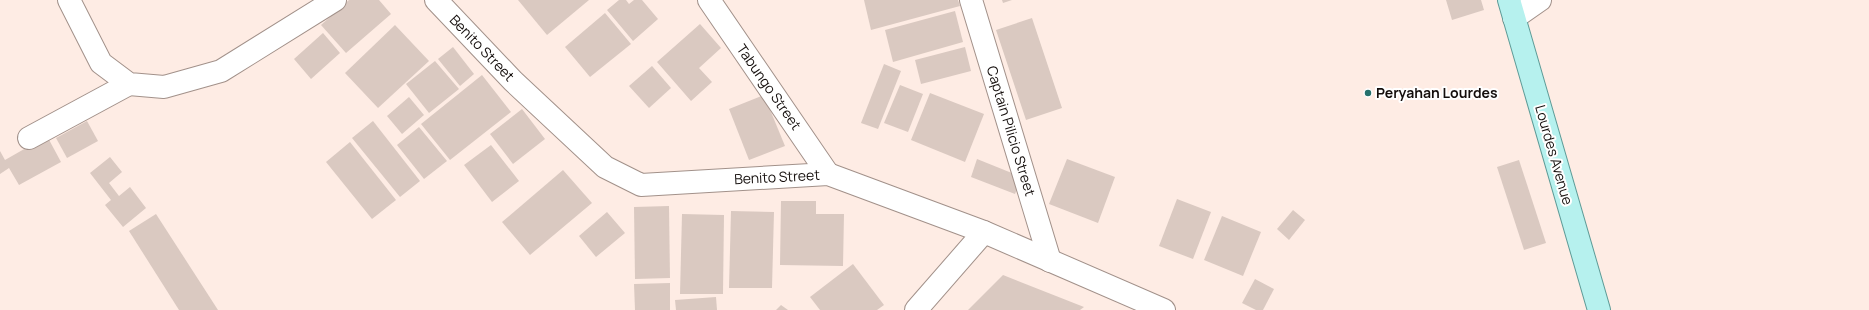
<svg xmlns="http://www.w3.org/2000/svg" width="1869" height="310" font-family="Manrope,sans-serif">
<style>
.building{fill:#dac9c1}
.lines{fill:none;stroke-linecap:round;stroke-linejoin:round}
.minor-casing{stroke:#a2918a;stroke-width:24}
.major-casing{stroke:#5e9b97;stroke-width:24}
.minor{stroke:#fff;stroke-width:22}
.major{stroke:#b6f1ee;stroke-width:22}
.poi-dot{fill:#25706c;stroke:#fff;stroke-width:1.5}
.labels{text-anchor:middle;stroke-width:4;stroke-linejoin:round;paint-order:stroke}
.street-label{font-size:14px;fill:#140e0c;stroke:#fff}
.poi-label{font-size:14px;font-weight:bold;fill:#140e0c;stroke:#fff;text-anchor:start}
</style>
<rect width="100%" height="100%" fill="#feece4"/>
<g class="building">
<path d="M349 0H379L391 14 346 53 321 25Z"/>
<path d="M518 0H589L547 35Z"/>
<path d="M619 0H626L629 4 634 0H642L658 19 633 41 607 10Z"/>
<path d="M864 0H958L960 6 871 30Z"/>
<path d="M1002 0H1012L1003 3Z"/>
<path d="M1446 0H1481L1484 10 1452 20Z"/>
<path d="M955 11 963 42 893 62 885 30Z"/>
<path d="M605 13 631 44 590 77 565 47Z"/>
<path d="M1032 18 1062 108 1026 120 996 30Z"/>
<path d="M700 24 721 48 699 68 712 82 691 101 657 62Z"/>
<path d="M395 25 429 61 378 108 345 73Z"/>
<path d="M323 33 340 53 311 79 294 59Z"/>
<path d="M453 47 474 74 460 86 438 59Z"/>
<path d="M965 47 971 71 921 84 915 60Z"/>
<path d="M435 61 459 89 429 113 406 84Z"/>
<path d="M884 64 901 71 878 129 861 123Z"/>
<path d="M652 66 671 88 649 108 629 86Z"/>
<path d="M482 75 511 112 450 160 421 124Z"/>
<path d="M900 85 923 94 908 132 884 123Z"/>
<path d="M930 93 984 114 965 162 911 140Z"/>
<path d="M764 95 785 146 749 160 729 109Z"/>
<path d="M409 97 424 115 402 134 387 116Z"/>
<path d="M522 109 545 139 513 164 490 134Z"/>
<path d="M87 121 98 141 67 158 56 138Z"/>
<path d="M373 121 420 181 400 197 352 138Z"/>
<path d="M419 127 447 161 424 179 397 145Z"/>
<path d="M47 136 61 162 19 185 9 168 0 174V151L5 160Z"/>
<path d="M350 142 396 200 372 219 326 162Z"/>
<path d="M491 145 519 181 492 202 464 165Z"/>
<path d="M110 157 122 172 109 183 119 196 130 187 146 208 123 227 105 205 111 200 90 173Z"/>
<path d="M977 159 1022 177 1015 194 971 177Z"/>
<path d="M1067 159 1115 177 1098 223 1049 204Z"/>
<path d="M1519 160 1546 243 1524 250 1497 167Z"/>
<path d="M563 170 592 203 530 255 502 222Z"/>
<path d="M1177 199 1211 212 1193 259 1159 246Z"/>
<path d="M781 201H816V214H844L843 266 780 265Z"/>
<path d="M669 206 670 278 635 279 634 207Z"/>
<path d="M1293 210 1305 220 1289 240 1277 229Z"/>
<path d="M731 211 774 212 772 288H729Z"/>
<path d="M607 212 625 233 596 257 579 236Z"/>
<path d="M156 214 218 310H179L129 231Z"/>
<path d="M682 214 724 215 723 294H680Z"/>
<path d="M1222 216 1261 232 1243 276 1204 260Z"/>
<path d="M853 264 884 305 877 310H820L810 297Z"/>
<path d="M1003 275 1084 307 1080 310H968Z"/>
<path d="M1255 279 1274 289 1263 310H1256L1242 303Z"/>
<path d="M670 283V310H635L634 284Z"/>
<path d="M716 297 717 310H676L675 300Z"/>
<path d="M781 305 788 310H776Z"/>
</g>
<g class="lines">
<g class="minor-casing">
<g id="minor">
<path d="M69 0 101 63 129 84 164 87 221 71 335 0"/>
<path d="M436 0 513 81 605 167 641 185 828 174 984 232 1164 310"/>
<path d="M709 0 828 174"/>
<path d="M971 0 1050 261"/>
<path d="M1514 18 1540 0"/>
<path d="M29 138 129 84"/>
<path d="M916 310 984 232"/>
</g>
</g>
<g class="major-casing">
<path id="major" d="M1509 0 1599 310"/>
</g>
<use href="#minor" class="minor"/>
<use href="#major" class="major"/>
</g>
<circle class="poi-dot" cx="1368" cy="93" r="4"/>
<g class="labels">
<g class="street-label">
<text transform="translate(482 48) rotate(46)" y="5">Benito Street</text>
<text transform="translate(769 87) rotate(55)" y="5">Tabungo Street</text>
<text transform="translate(1011 131) rotate(73)" y="5">Captain Pilicio Street</text>
<text transform="translate(1554 155) rotate(74)" y="5">Lourdes Avenue</text>
<text transform="translate(777 177) rotate(-3)" y="5">Benito Street</text>
</g>
<g class="poi-label">
<text x="1376" y="98">Peryahan Lourdes</text>
</g>
</g>
</svg>
